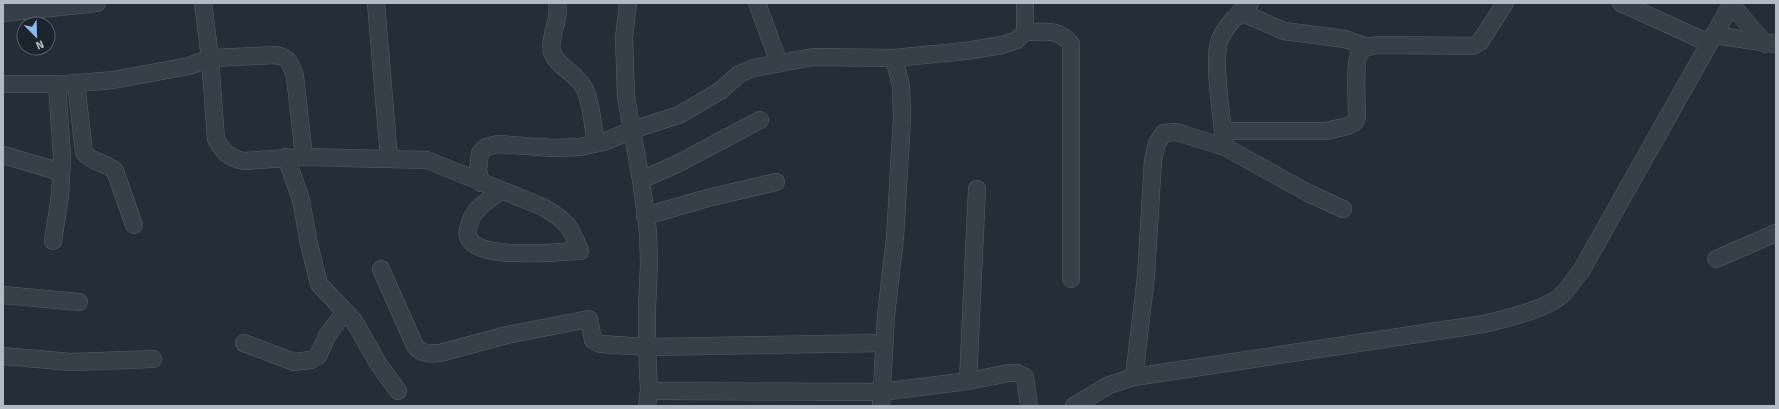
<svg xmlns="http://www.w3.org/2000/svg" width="1779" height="409" font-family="'Fira Sans',sans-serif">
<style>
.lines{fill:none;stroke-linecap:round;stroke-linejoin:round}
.minor-casing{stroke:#555e66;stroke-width:18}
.minor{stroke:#374049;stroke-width:17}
</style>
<rect width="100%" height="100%" fill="#232e38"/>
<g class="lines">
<g class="minor-casing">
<g id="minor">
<path d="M203 3 210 58 216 139C223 152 229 158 244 161L304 157 427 160 543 207C567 221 570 225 580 251 561 251 460 264 468 229 470 221 472 215 477 210 484 202 493 197 501 190"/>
<path d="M376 3 389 158"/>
<path d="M557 3C561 19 548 39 552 52 557 66 575 73 583 86 591 97 593 129 596 143"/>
<path d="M628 3 624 38 626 97 641 180 648 232 649 263 647 309V347L884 343"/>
<path d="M757 3 779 63"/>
<path d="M1621 3 1709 43"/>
<path d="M1731 4 1765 44"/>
<path d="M1240 12 1284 31 1345 39 1368 47"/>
<path d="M3 13 97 3"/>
<path d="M1025 32C1044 32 1059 28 1071 44V279"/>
<path d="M1713 35 1776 44"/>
<path d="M76 83 84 152C91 163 106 162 115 171L134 225"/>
<path d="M3 84H67L113 80 189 66 210 58 276 55C290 58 290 63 295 76L304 157"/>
<path d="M1223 131H1326L1348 126 1355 122 1357 117C1357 104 1354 61 1360 52 1365 46 1373 46 1380 45L1473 46 1480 42 1505 3"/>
<path d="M1224 141C1222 117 1213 64 1219 42 1224 27 1238 14 1250 3"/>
<path d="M3 155 61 172"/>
<path d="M286 157 301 200 309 244 319 284 354 321 379 365 398 391"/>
<path d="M641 180 677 164 760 120"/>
<path d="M481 183 478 170 480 153 486 147 498 144 553 148 580 147 604 142 632 130 679 115 720 91 739 74 754 68 813 57 894 58 966 51 1002 45 1017 40 1025 32V3"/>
<path d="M645 216 708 198 776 182"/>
<path d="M53 241 60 196 62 157 57 84"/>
<path d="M1716 259 1776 233"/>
<path d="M381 269 415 346C422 354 429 354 440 353L507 335 589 319 593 340 600 344 647 347 649 391 647 406"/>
<path d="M3 295 79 302"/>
<path d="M244 343 294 362 311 360 318 356 327 336 345 311"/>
<path d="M3 356 71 362 153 359"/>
<path d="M1134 377 1146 276 1153 160 1157 143 1164 133 1176 132 1225 147 1308 193 1343 209"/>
<path d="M968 381 977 189"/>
<path d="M649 391 881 392 968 381 1009 373H1017L1025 377 1029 406"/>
<path d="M881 406 886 315 895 238 902 118 901 86 894 58"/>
<path d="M1074 406 1109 385 1134 377 1484 324C1507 318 1547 310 1564 293 1570 286 1575 278 1581 271L1732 3"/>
</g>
</g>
<use href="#minor" class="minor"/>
</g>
<rect width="1779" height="409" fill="none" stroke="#b2bbc5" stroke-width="8"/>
<g transform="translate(36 36) rotate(157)"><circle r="19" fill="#1c252d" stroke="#58616a"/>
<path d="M0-3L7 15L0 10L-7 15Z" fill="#8bbbf0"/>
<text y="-6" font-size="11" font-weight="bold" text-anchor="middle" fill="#b2bbc5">N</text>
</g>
</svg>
